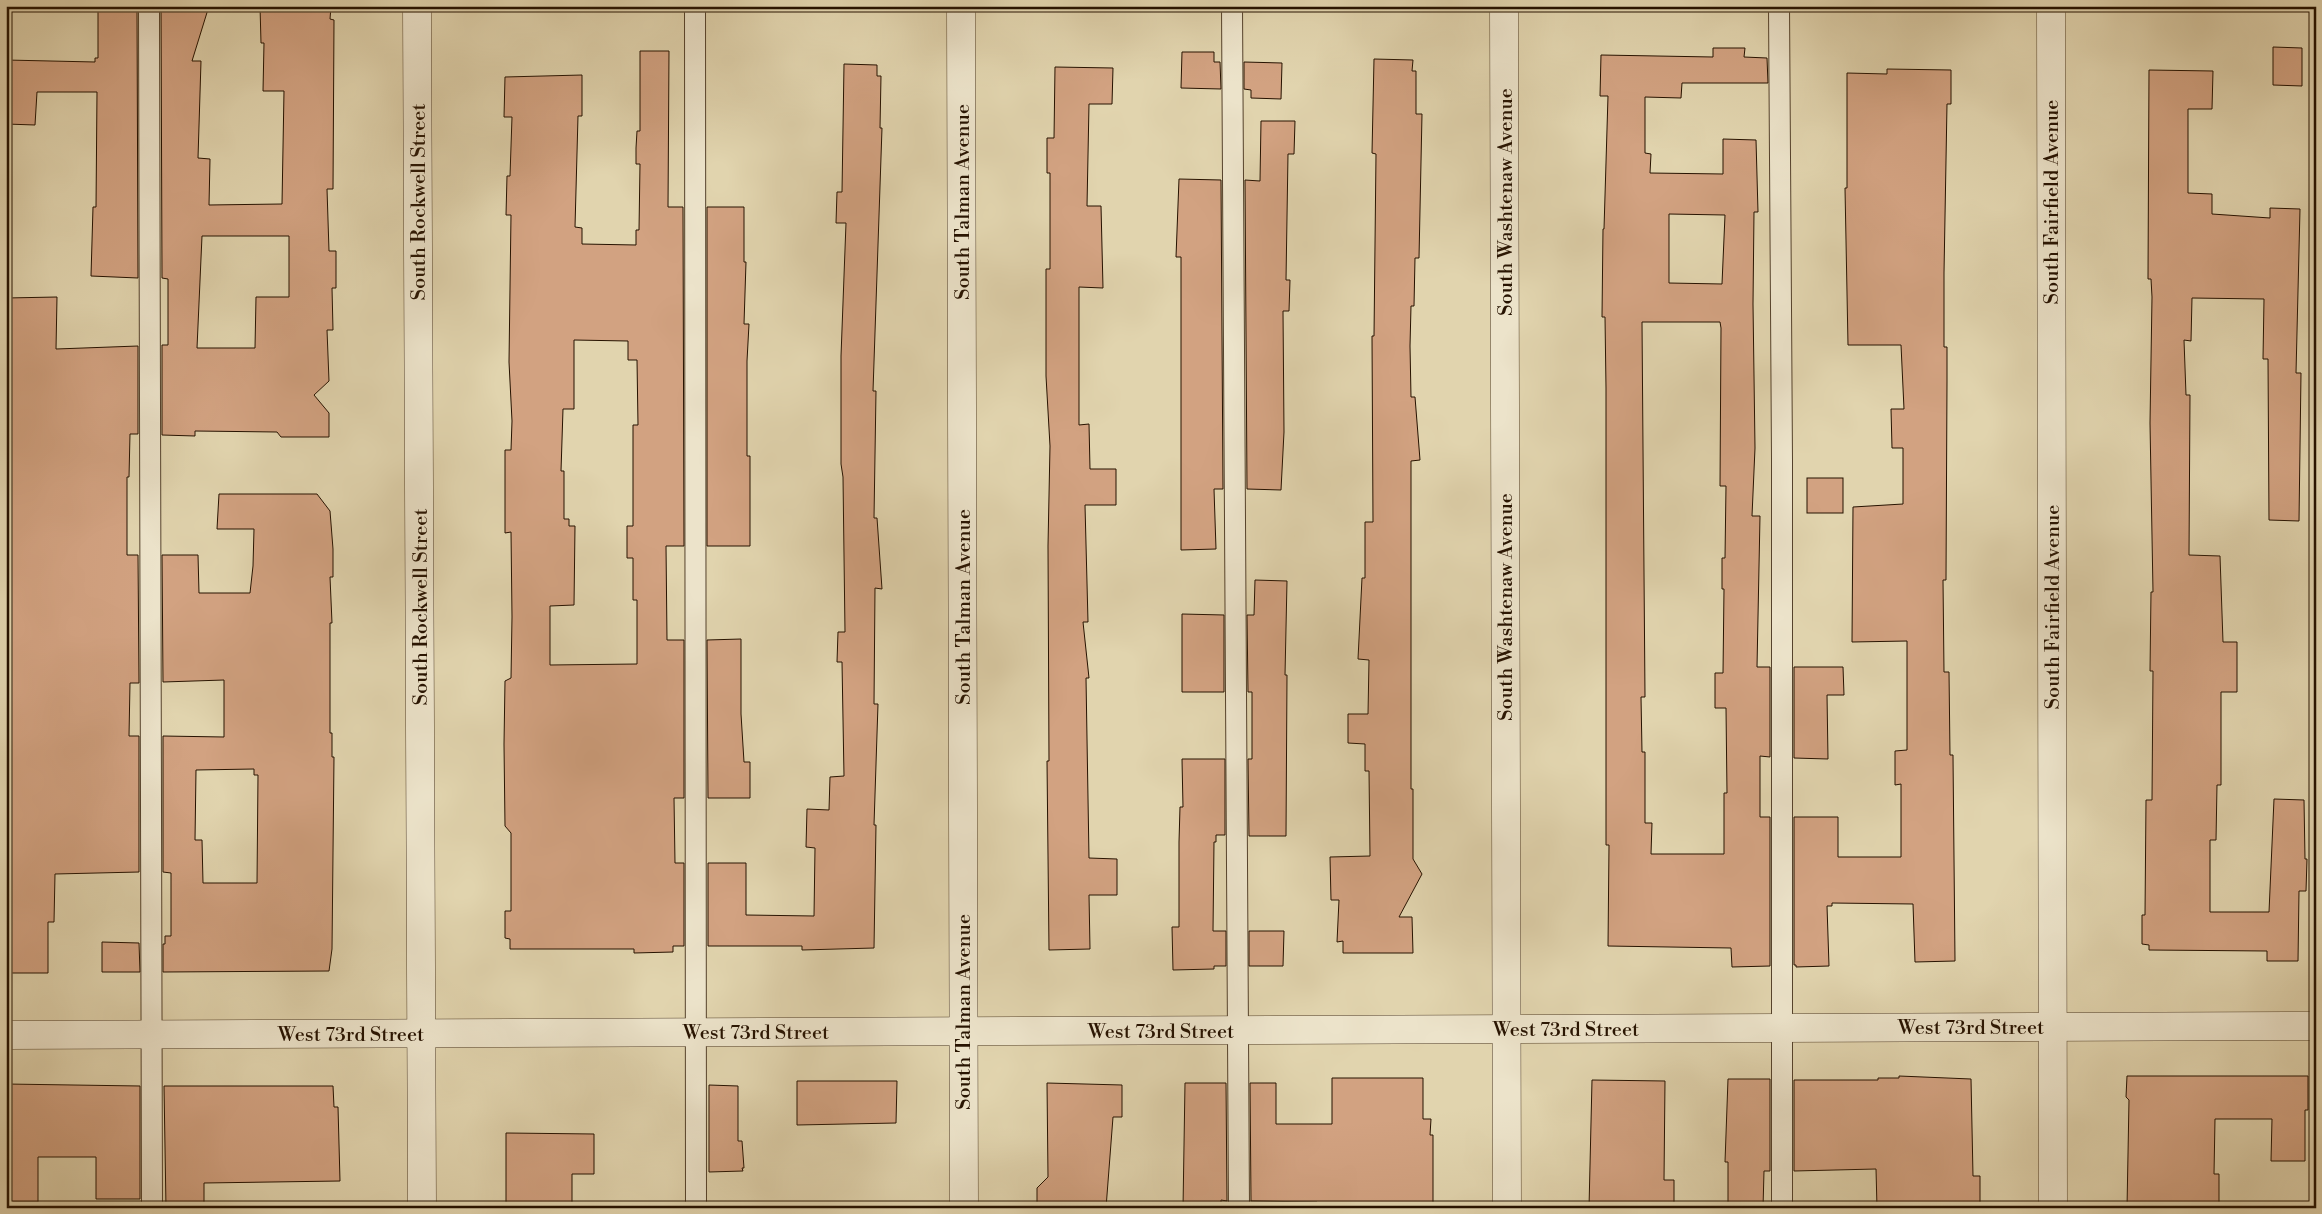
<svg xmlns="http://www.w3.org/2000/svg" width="2322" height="1214" font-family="'Libre Bodoni',serif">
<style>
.building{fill:#d2a281;stroke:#261200;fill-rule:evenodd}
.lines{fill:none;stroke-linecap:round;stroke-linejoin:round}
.service-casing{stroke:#55422c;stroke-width:22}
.minor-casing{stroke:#55422c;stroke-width:29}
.service{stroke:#ece3ca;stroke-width:20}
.minor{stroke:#ece3ca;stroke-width:28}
.labels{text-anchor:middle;stroke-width:5;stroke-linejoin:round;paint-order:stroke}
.street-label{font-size:20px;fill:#261200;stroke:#ece3ca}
</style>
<rect width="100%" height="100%" fill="#e1d4ae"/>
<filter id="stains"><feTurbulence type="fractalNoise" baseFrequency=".004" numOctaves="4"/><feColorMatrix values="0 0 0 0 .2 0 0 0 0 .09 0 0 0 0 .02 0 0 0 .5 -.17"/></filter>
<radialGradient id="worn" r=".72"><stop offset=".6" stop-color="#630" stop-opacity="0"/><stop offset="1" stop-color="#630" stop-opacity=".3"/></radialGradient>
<g class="building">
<path d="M98 6H137L138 278 91 276 93 207H96L97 92H37L35 125 6 124V60L95 62V58H98Z"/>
<path d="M161 6H209L192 61H201L198 158 210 159 209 205 282 204 284 91H263L264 43H261L260 6H331L330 19 334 20 333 189H327L329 251H336V288H332L333 330H327L329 381 314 395 329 413V437H281L277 432 195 431V436L162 435V345H168V279L162 278ZM202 236H289V297H256L255 348H197Z"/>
<path d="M2273 47 2302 48V86L2273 85Z"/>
<path d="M1713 48H1745L1744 57 1767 58 1768 83H1682L1681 98 1645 97V153L1651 154 1650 173 1723 174V139L1756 140 1758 212H1754L1753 304 1755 448 1752 516H1760L1757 667H1770V757L1760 756V817H1770V966L1732 967 1731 948 1608 946 1609 845H1606V388L1605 317H1602L1603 229H1604L1608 96H1600L1601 55 1713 57ZM1669 214 1725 215 1722 284 1669 283ZM1642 322H1720L1721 328 1720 486H1726L1725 558H1722V589H1724L1723 673H1715V708H1726L1727 793H1724V854H1651L1652 823H1645V752H1642L1641 697H1645Z"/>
<path d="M640 51H669L668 207H683L684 546H666L667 640H684V798H674L675 863H684V946H673V952L634 953V949H510V939L505 938V911H511V833L505 826 504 744 505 681 511 678 512 617 511 532 505 533V450H511L512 421 509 362 511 215H506L507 176H510L512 117H504L505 77 582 75V116H578L575 227 582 228V244L636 245V230H639L640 164H636V148L637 131H640ZM574 340 628 341V360H637L638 425H633V526H627V558H633V600H637V664L550 665V606L574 605 575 526H569V519H564V471H561L563 409H574Z"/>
<path d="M1182 52H1214V62H1220L1221 89 1181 88Z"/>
<path d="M1374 59 1413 60 1412 71H1416V114H1422L1419 258H1415L1414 306H1411L1410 346 1411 397H1415L1420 460 1411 461V789H1413V859L1422 874 1399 917H1412L1413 953H1343V941L1337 942 1339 900H1331L1330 857 1370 856 1369 771H1365V744L1348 743V714H1368L1369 660 1358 659 1362 578H1365V522H1373L1372 336H1374L1376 154 1372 153Z"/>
<path d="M1244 62 1282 63 1281 99 1251 98V90L1244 89Z"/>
<path d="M844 64 877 65V76H881L880 128H882L873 391H876L874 518H877L882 589 875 588 874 704H878L874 825H876L874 948 802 950V946H708V863H746V915L814 916 815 848 806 847 807 809 829 810 830 777 844 776 842 662H837L838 632H845L843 477 841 464V356L846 223H836L837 192H842Z"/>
<path d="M1055 67 1113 68 1112 104H1089L1087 206H1101L1103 288 1079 287V425L1089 424 1090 469H1116V505H1085L1088 622H1083L1089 678H1086L1089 858 1117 859V895H1089L1090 949 1049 950 1047 761H1049L1048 546 1050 446 1046 376V269H1050V173H1047V138H1054Z"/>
<path d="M1887 69 1951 70V104H1947L1944 273V347H1947V381L1946 580H1943L1944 672H1949L1950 755H1953L1955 961 1915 962 1913 904 1832 903V906H1827L1829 966 1796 967V965H1794V817H1838V857H1901V784L1895 785V751L1907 750V641L1852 642 1853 507 1903 504V448H1892L1891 409H1904L1901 345H1848L1845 188H1847V73L1887 74Z"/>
<path d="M2149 70 2213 71 2212 109H2188V193L2212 194V214L2270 218V208L2300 209 2296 373H2301L2299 521 2269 520 2268 359H2263L2264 299 2192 298 2191 341 2184 340 2186 395H2190L2189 555 2220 556 2223 642H2237V692H2221V785H2217L2216 840H2210V912H2269L2274 799 2304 800 2305 859H2307L2306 891H2299L2298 961H2267V951L2149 950V945L2142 944V915H2145L2146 800H2152L2153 671H2150L2151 592H2153L2150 423 2152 297 2151 279H2148Z"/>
<path d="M1261 121H1295L1294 154H1288L1286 280H1290L1289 311H1283L1284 432 1281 490 1247 489 1245 180 1260 181Z"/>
<path d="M1179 179 1221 180 1223 489H1214L1216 549 1181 550V257H1176Z"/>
<path d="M707 207H744V262H746L744 324H749L747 361V456H750V546H707Z"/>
<path d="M57 297 56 349 138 346V434H130L129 477H127V555H138L139 683H130L129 736H139V872L55 874 54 922H48V973H6V298Z"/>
<rect x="1807" y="478" width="36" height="35"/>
<path d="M219 494H317L330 511 333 549V577H330L332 623H330V733H332V757H334L332 949 329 971 163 972V944H165V936H171V873L163 872V736L224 737V680L163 682 162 555H198L199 593H250L253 566 254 529H217ZM254 769V775H258L257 883H203L202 840H195L196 770Z"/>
<path d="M1255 580 1287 581 1285 675H1287L1286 836H1249L1248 759H1252V692H1248L1247 615H1254Z"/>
<path d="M1182 614 1224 615V692H1182Z"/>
<path d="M741 639V714L744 762H750V798H708L707 640Z"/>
<path d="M1794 667H1843L1844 695H1827L1828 759 1794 758Z"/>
<path d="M1182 759H1225V835H1216V842H1214L1213 931H1226V966H1214V969L1173 970 1172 927H1179V842L1180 807H1183Z"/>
<path d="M1249 931H1284L1283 966H1249Z"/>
<path d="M102 942 139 943 140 972H102Z"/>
<path d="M1899 1076 1971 1079 1973 1176H1980V1208H1877L1876 1169 1794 1171V1080H1878V1078H1899Z"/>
<path d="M2127 1076H2308V1110H2305V1161H2271L2272 1119H2215L2214 1174H2219V1208H2127L2129 1100 2126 1097Z"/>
<path d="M1332 1078H1423V1119H1431L1430 1135H1433V1205H1430V1208H1317V1202L1251 1201 1250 1083H1276V1124H1332Z"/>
<path d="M1728 1079H1770V1171H1764L1763 1208H1728V1162H1725Z"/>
<path d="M1592 1080 1665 1081 1664 1180H1674V1208H1589Z"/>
<path d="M797 1081H897L896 1123 797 1125Z"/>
<path d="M1047 1083 1122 1085V1117H1113L1106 1208H1037V1188L1048 1177Z"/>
<path d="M1185 1083H1226L1227 1201 1221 1200V1208H1183Z"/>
<path d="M6 1084 140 1086V1199H96V1157H38V1202H6Z"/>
<path d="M709 1085 738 1086V1141H742L744 1168H742L743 1171 709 1172Z"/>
<path d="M164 1086H333L334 1107H338L340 1181 204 1183V1208H166Z"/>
<path d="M506 1133 594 1134V1174H572V1208H506Z"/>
</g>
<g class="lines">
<g class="service-casing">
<g id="service">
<path d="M149 6 152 1208"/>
<path d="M695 6 696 1208"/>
<path d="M1232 6 1239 1208"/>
<path d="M1779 6 1782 459V1208"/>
</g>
</g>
<g class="minor-casing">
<g id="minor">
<path d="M417 6 422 1208"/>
<path d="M961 6 964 1208"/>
<path d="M1504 6 1507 1208"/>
<path d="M2051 6 2053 1208"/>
<path d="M6 1035 2316 1026"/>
</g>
</g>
<use href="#service" class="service"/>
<use href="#minor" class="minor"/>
</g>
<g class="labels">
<g class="street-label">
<text transform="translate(418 202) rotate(-90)" y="7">South Rockwell Street</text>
<text transform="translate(962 202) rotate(-90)" y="7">South Talman Avenue</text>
<text transform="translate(1505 202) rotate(-90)" y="7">South Washtenaw Avenue</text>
<text transform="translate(2051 202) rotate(-90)" y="7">South Fairfield Avenue</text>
<text transform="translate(420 607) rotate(-90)" y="7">South Rockwell Street</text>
<text transform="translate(963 607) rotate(-90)" y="7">South Talman Avenue</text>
<text transform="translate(1505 607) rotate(-90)" y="7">South Washtenaw Avenue</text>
<text transform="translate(2052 607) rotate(-90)" y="7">South Fairfield Avenue</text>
<text transform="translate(963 1012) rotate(-90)" y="7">South Talman Avenue</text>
<text x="1971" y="1034">West 73rd Street</text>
<text x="1566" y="1036">West 73rd Street</text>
<text x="1161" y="1038">West 73rd Street</text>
<text x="756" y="1039">West 73rd Street</text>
<text x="351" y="1041">West 73rd Street</text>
</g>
</g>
<rect width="2322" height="1214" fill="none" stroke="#e1d4ae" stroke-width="25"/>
<rect x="8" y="8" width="2307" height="1199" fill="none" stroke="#261200" stroke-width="2.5"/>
<rect x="12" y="12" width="2297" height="1189" fill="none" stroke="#261200"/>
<rect width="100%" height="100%" filter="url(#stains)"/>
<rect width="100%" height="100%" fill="url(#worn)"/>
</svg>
